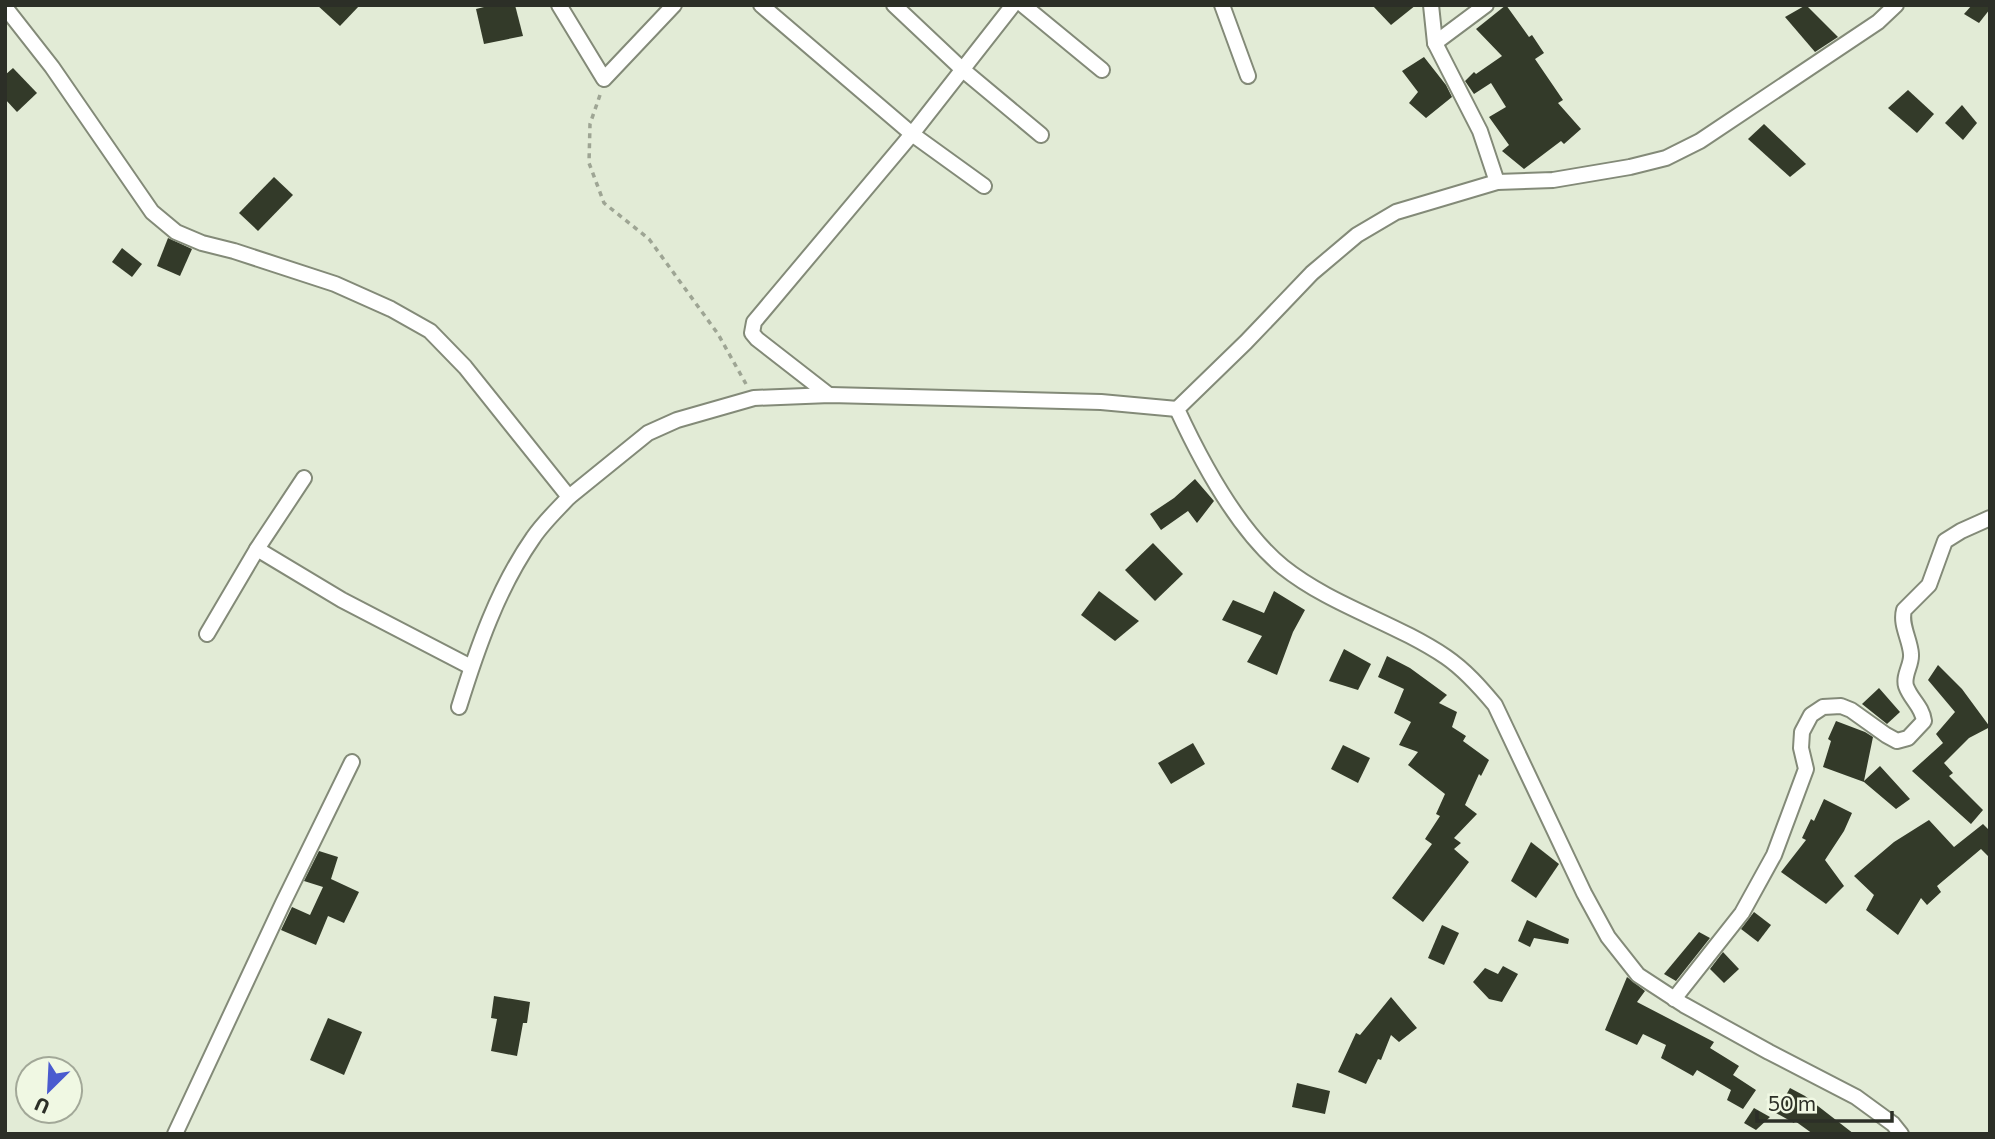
<svg xmlns="http://www.w3.org/2000/svg" width="1995" height="1139" font-family="Commissioner,sans-serif">
<style>
.building{fill:#333a29}
.lines{fill:none;stroke-linecap:round;stroke-linejoin:round}
.minor-casing{stroke:#838a78;stroke-width:18}
.path{stroke:#9ea594;stroke-width:3.5;stroke-dasharray:5 5;stroke-linecap:butt}
.minor{stroke:#fff;stroke-width:14}
</style>
<rect width="100%" height="100%" fill="#e2ebd6"/>
<g class="building">
<path d="M317 5H360L340 26Z"/>
<path d="M492 5H515L523 36 484 44 476 9Z"/>
<path d="M1372 5H1416L1391 25Z"/>
<path d="M1506 5 1529 37 1532 35 1544 53 1535 59 1563 100 1558 103 1581 129 1564 144 1561 141 1524 169 1502 151 1509 145 1489 117 1506 107 1491 83 1474 94 1465 81 1474 72 1476 74 1502 56 1476 29Z"/>
<path d="M1806 5 1838 37 1815 52 1785 17Z"/>
<path d="M1972 5H1990V9L1979 23 1964 14Z"/>
<path d="M1424 57 1446 85 1452 97 1426 118 1409 103 1418 92 1402 71Z"/>
<path d="M13 68 37 93 17 112 5 99V75Z"/>
<path d="M1908 90 1934 114 1917 133 1888 108Z"/>
<path d="M1962 105 1977 123 1963 140 1945 123Z"/>
<path d="M1764 124 1806 164 1790 177 1748 139Z"/>
<path d="M274 177 293 195 258 231 239 213Z"/>
<path d="M168 238 192 249 180 276 157 266Z"/>
<path d="M122 248 142 264 132 277 112 262Z"/>
<path d="M1195 479 1214 501 1197 523 1188 511 1161 530 1150 514 1174 498Z"/>
<path d="M1153 543 1183 574 1155 601 1125 570Z"/>
<path d="M1099 591 1139 621 1115 641 1081 615Z"/>
<path d="M1274 591 1305 610 1293 632 1277 675 1247 662 1262 636 1222 620 1233 600 1264 613Z"/>
<path d="M1344 649 1371 664 1358 690 1329 681Z"/>
<path d="M1387 656 1410 668 1447 695 1439 703 1457 712 1452 727 1466 736 1463 741 1489 760 1481 776 1479 774 1465 805 1477 814 1454 838 1461 843 1454 849 1469 862 1423 922 1392 898 1432 844 1425 839 1440 816 1436 814 1445 794 1408 765 1418 752 1399 745 1411 722 1394 713 1404 689 1378 677Z"/>
<path d="M1938 665 1962 689 1990 727 1969 738 1944 763 1953 773 1949 776 1983 810 1971 824 1912 771 1943 743 1936 734 1955 712 1928 680Z"/>
<path d="M1879 688 1900 712 1887 724 1862 704Z"/>
<path d="M1836 721 1865 732 1873 737 1864 781 1880 766 1910 799 1896 809 1864 782 1823 767 1831 741 1828 739Z"/>
<path d="M1193 743 1205 764 1171 784 1158 763Z"/>
<path d="M1343 745 1370 758 1358 783 1331 769Z"/>
<path d="M1824 799 1852 813 1844 831 1825 860 1844 886 1826 904 1781 872 1806 840 1802 838 1811 819 1814 821Z"/>
<path d="M1929 820 1954 847 1983 824 1990 831V858L1981 849 1937 886 1941 892 1927 905 1921 898 1898 935 1866 910 1874 895 1854 876 1894 842Z"/>
<path d="M1531 842 1559 864 1536 898 1511 881Z"/>
<path d="M319 851 338 857 331 879 359 892 344 923 328 916 316 945 281 930 292 907 310 915 323 887 304 881Z"/>
<path d="M1754 912 1771 925 1758 942 1741 929Z"/>
<path d="M1527 920 1569 939 1568 944 1534 938 1530 947 1518 941Z"/>
<path d="M1442 925 1459 933 1444 965 1428 958Z"/>
<path d="M1699 932 1710 938 1676 981 1664 974Z"/>
<path d="M1723 952 1739 969 1724 983 1710 969Z"/>
<path d="M1503 966 1518 974 1502 1002 1489 999 1473 982 1485 968 1498 974Z"/>
<path d="M1627 977 1645 991 1637 1002 1714 1042 1710 1048 1739 1066 1733 1075 1756 1090 1743 1109 1727 1100 1731 1090 1697 1070 1693 1076 1661 1058 1666 1045 1643 1034 1637 1045 1605 1030Z"/>
<path d="M494 996 530 1002 527 1023H523L517 1056 491 1051 497 1019 491 1018Z"/>
<path d="M1391 997 1417 1028 1399 1042 1391 1035 1381 1060 1378 1059 1366 1084 1338 1072 1356 1033 1360 1035Z"/>
<path d="M328 1018 362 1032 344 1075 310 1060Z"/>
<path d="M1297 1083 1330 1091 1325 1114 1292 1107Z"/>
<path d="M1790 1088 1805 1096 1854 1134H1813L1795 1121 1794 1123 1776 1113Z"/>
<path d="M1754 1108 1770 1117 1756 1130 1744 1123Z"/>
</g>
<g class="lines">
<g class="minor-casing">
<g id="minor">
<path d="M559 5 604 79 674 5"/>
<path d="M761 5 912 134 984 186"/>
<path d="M894 5 963 70 1041 135"/>
<path d="M1023 5 1102 70"/>
<path d="M1222 5 1248 76"/>
<path d="M1431 5 1435 43 1480 131 1497 182"/>
<path d="M1896 5 1878 22 1700 141 1666 158 1630 167 1553 180 1497 182 1396 212 1357 235 1312 273 1246 342 1177 409C1201 461 1239 531 1283 567 1332 606 1394 622 1446 657 1465 670 1480 687 1495 705L1584 893 1608 937 1638 975 1684 1005 1769 1052 1856 1097 1893 1124 1901 1134"/>
<path d="M5 7 52 67 152 212 176 232 202 243 234 251 335 284 391 309 430 331 465 367 569 497C557 510 543 523 533 538 498 588 477 649 459 707"/>
<path d="M1435 43 1486 5"/>
<path d="M829 395 757 339 752 333 754 322 912 134 1013 5"/>
<path d="M569 497 648 433 677 420 754 398 830 395 1101 402 1177 409"/>
<path d="M257 549 342 600 471 667"/>
<path d="M207 634 257 549 304 478"/>
<path d="M1674 999 1742 913 1774 855 1806 769 1801 748 1802 732 1811 715 1823 707 1841 706 1851 710 1886 735 1897 741 1908 738 1924 721C1922 706 1911 700 1906 686 1903 675 1912 665 1911 654 1910 639 1900 625 1904 610L1929 585 1945 541 1961 531 1990 518"/>
<path d="M175 1134 283 903 352 762"/>
</g>
</g>
<path class="path" d="M600 95 590 124 589 163 604 203 649 239 718 334 746 384"/>
<use href="#minor" class="minor"/>
</g>
<rect width="1995" height="1139" fill="none" stroke="#2c2f27" stroke-width="14"/>
<g transform="translate(49 1090) rotate(204)"><circle r="33" fill="#f0f8e3" stroke="#a2a898" stroke-width="2"/>
<path d="M0-5L12 26L0 18L-12 26Z" fill="#4a5bcf"/>
<text y="-10" font-size="19" font-weight="bold" text-anchor="middle" fill="#2c2f27">U</text>
</g>
<path d="M1757 1111v10h135v-10" fill="none" stroke="#2c2f27" stroke-width="3.5"/>
<text x="1768" y="1111" font-size="21" fill="#2c2f27" stroke="#f0f8e3" stroke-width="5" paint-order="stroke">50 m</text>
</svg>
